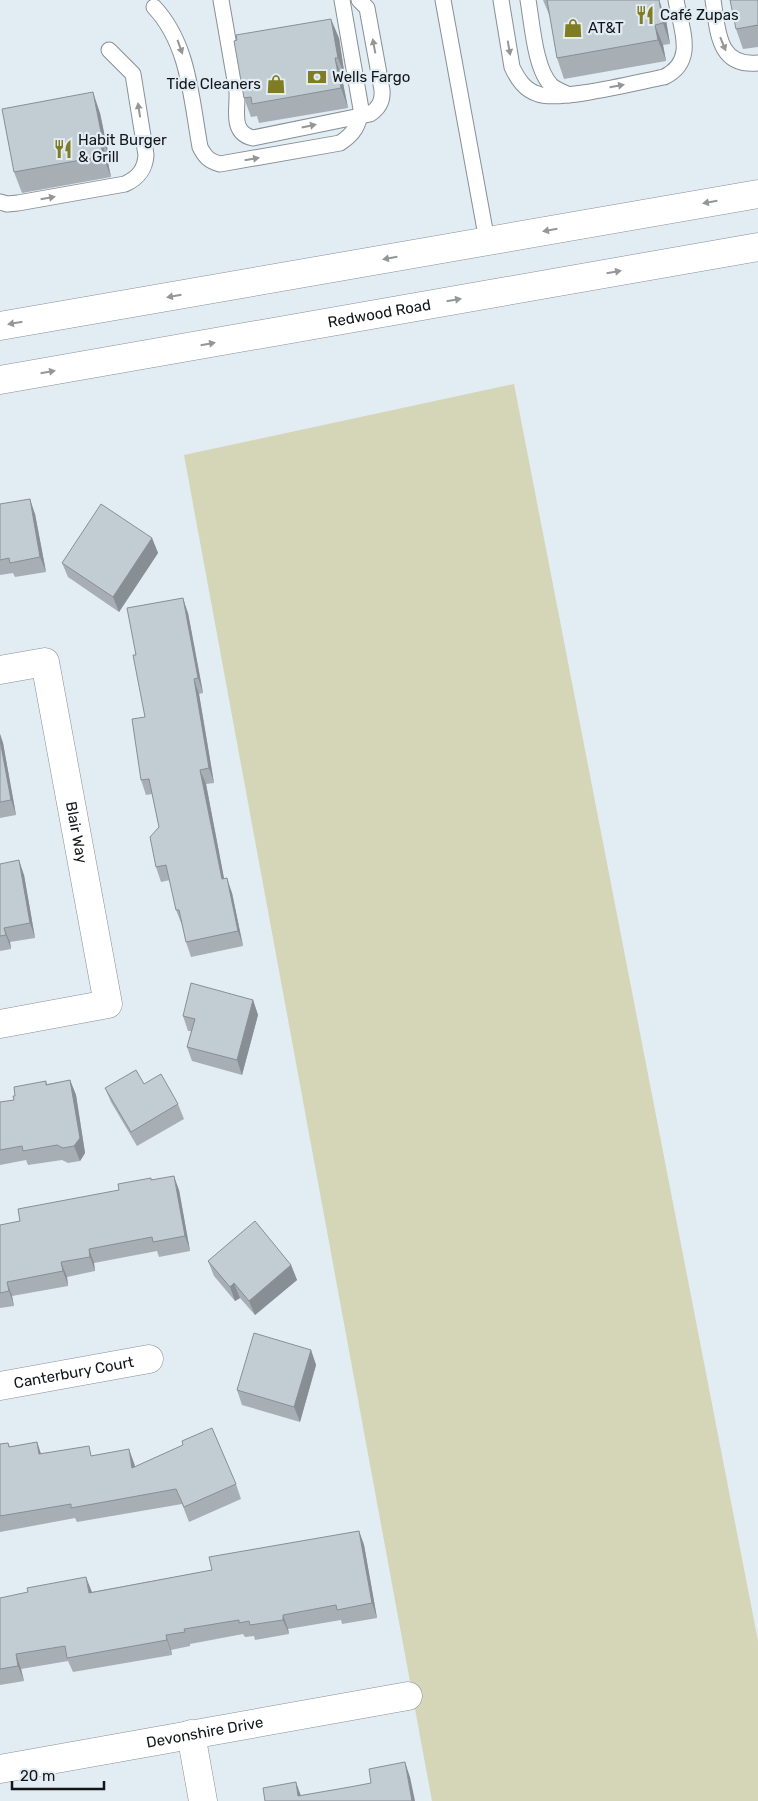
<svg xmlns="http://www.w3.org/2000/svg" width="758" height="1801" font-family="Rubik,sans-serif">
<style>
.green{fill:#d5d5b8}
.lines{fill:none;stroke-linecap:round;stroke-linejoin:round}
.lane-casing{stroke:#879096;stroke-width:17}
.street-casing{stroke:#879096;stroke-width:29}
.primary-casing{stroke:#879096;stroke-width:29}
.lane{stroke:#fff;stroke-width:15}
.street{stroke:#fff;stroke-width:28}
.primary{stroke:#fff;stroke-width:28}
.wall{fill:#a7afb5}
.shaded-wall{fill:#888f94}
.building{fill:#c2ccd3;stroke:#888f94}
.oneway{fill:#949697}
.labels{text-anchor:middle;stroke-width:4.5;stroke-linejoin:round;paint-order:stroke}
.poi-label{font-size:15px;fill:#121618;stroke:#e2ecf3;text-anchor:start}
.street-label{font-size:15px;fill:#121618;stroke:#e2ecf3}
</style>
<rect width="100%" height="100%" fill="#e2ecf3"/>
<path class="green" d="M514 384 758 1641V1801H432L184 455Z"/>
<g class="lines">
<g class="lane-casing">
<g id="lane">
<path d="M221 0 237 92C238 109 230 133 253 138L370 114C379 108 383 101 382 90L367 8 359 0"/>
<path d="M443 0 487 241"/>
<path d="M501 0 512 67C518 80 525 90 538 94 559 102 638 82 664 77 697 61 681 29 676 0"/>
<path d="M528 0C532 22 535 71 552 86 557 90 563 92 569 95"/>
<path d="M713 0C718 30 717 67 758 63"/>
<path d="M154 7C189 44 191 98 200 147 205 157 209 161 220 164L340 143C354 134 359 125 361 109L342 0"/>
<path d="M0 202 7 204 18 203 125 184C138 178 145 170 146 155L133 74 109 50"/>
</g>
</g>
<g class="street-casing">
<g id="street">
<path id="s1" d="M0 670 45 662 108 1004 0 1024"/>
<path id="s2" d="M0 1386 149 1359"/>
<path d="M191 1734 203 1801"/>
<path id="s3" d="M0 1769 408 1696"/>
</g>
</g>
<g class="primary-casing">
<g id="primary">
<path d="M0 326 758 194"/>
<path id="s4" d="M0 380 758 247"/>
</g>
</g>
<use href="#lane" class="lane"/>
<use href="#street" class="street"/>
<use href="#primary" class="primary"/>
</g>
<g class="wall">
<path d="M543 0H659L666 20 670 44 663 45 666 61 564 79 557 58 550 17Z"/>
<path d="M758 0V47L743 49 736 29Z"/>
<path d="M339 38 345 77 342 78 348 108 259 123 257 116 251 117 244 98Z"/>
<path d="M100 113 109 157 107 158 111 177 22 193 14 172Z"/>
<path d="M0 504 35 514 46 572 15 577 13 573 0 575Z"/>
<path d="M152 538 158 553 119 612 68 577 62 563Z"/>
<path d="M188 613 203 693 199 694 214 783 206 784 224 879 232 893 243 946 191 957 186 942 182 925 176 910 170 880 161 882 156 867 159 827 152 794 146 795 141 780 145 717 136 655Z"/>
<path d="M0 734 3 743 16 815 0 818Z"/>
<path d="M0 864 24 875 35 938 10 942 11 949 0 951Z"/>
<path d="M253 1000 258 1015 242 1075 192 1061 187 1047 191 1031H188L183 1016Z"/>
<path d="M70 1080 76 1095 85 1153 80 1161 68 1163 62 1160 28 1165 26 1160 0 1165V1102L14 1100 15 1096 46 1081 47 1084Z"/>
<path d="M144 1084 178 1104 184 1119 137 1146 111 1102 105 1088Z"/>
<path d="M152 1180 179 1190 190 1251 159 1257 157 1251 94 1263 95 1271 67 1277 68 1286 12 1296 14 1306 0 1308V1225L20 1221Z"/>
<path d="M208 1261 291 1265 297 1280 255 1315 240 1298 235 1301 214 1276Z"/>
<path d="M311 1350 316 1365 300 1422 242 1405 237 1390Z"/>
<path d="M37 1442 41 1454 93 1456 134 1463 135 1466 236 1484 241 1499 189 1522 182 1504 77 1522 75 1518 0 1532V1444L8 1443 10 1447Z"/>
<path d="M359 1531 364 1545 377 1618 342 1624 341 1620 288 1629 289 1634 255 1640 254 1636 245 1637 243 1634 190 1644V1646L171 1650 172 1655 73 1672 68 1661 21 1669 24 1681 0 1685V1598L92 1592 212 1570Z"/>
</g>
<g class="shaded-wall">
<path d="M659 0 666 20 670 44 663 23Z"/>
<path d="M331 19 339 38 345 77 338 58Z"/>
<path d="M655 25 663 45 666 61 658 40Z"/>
<path d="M335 58 342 78 348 108 341 88Z"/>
<path d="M93 92 100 113 109 157 102 137Z"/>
<path d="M100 137 107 158 111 177 103 156Z"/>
<path d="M30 499 35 514 46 572 40 557Z"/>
<path d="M152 538 158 553 119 612 113 597Z"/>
<path d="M183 598 188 613 203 693 198 678Z"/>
<path d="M194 679 199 694 214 783 209 768Z"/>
<path d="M0 734 3 743 16 815 11 800 0 740Z"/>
<path d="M200 770 206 784 227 894 222 879Z"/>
<path d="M19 860 24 875 35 938 30 923Z"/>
<path d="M227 878 232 893 243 946 238 931Z"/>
<path d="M4 928 10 942 11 949 6 935Z"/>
<path d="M253 1000 258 1015 242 1075 237 1060Z"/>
<path d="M70 1080 76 1095 85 1153 80 1161 74 1146Z"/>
<path d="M174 1176 179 1190 190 1251 185 1236Z"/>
<path d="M89 1249 94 1263 95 1271 90 1257Z"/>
<path d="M61 1262 67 1277 68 1286 63 1271Z"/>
<path d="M291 1265 297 1280 255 1315 249 1301Z"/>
<path d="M7 1282 12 1296 14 1306 9 1291Z"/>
<path d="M234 1283 240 1298 235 1301 230 1287Z"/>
<path d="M311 1350 316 1365 300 1422 294 1407Z"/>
<path d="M37 1442 42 1457 39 1454Z"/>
<path d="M129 1449 134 1463 138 1482 132 1468Z"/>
<path d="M359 1531 364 1545 377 1618 372 1603Z"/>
<path d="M86 1577 92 1592 94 1607 89 1593Z"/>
<path d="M283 1615 288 1629 289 1634 283 1620Z"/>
<path d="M166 1635 171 1650 172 1655 167 1640Z"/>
<path d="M16 1654 21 1669 24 1681 18 1666Z"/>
<path d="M405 1762 410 1777 415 1801H412Z"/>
<path d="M296 1782 301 1796H298Z"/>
</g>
<g class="building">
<path d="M547 0H659L663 23 655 25 658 40 557 58Z"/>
<path d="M730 0H758V25L736 29Z"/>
<path d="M331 19 338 58H335L341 88 252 104 251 97 244 98 234 41 237 40 236 35Z"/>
<path d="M93 92 102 137H100L103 156 14 172 2 109Z"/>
<path d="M30 499 40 557 10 563 9 558 0 560V504Z"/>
<path d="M101 504 152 538 113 597 62 563Z"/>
<path d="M183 598 198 678 194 679 209 768 200 770 222 879 227 878 238 931 186 942 179 910H176L166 865 156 867 150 837 159 827 149 779 141 780 132 719 145 717 133 655H136L127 608Z"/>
<path d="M0 740 11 800 0 802Z"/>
<path d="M19 860 30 923 4 928 6 935 0 936V864Z"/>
<path d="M191 983 253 1000 237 1060 187 1047 195 1019 183 1016Z"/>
<path d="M136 1070 144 1084 161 1074 178 1104 131 1132 105 1088Z"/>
<path d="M70 1080 80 1138 74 1146 63 1148 57 1145 23 1151 22 1146 0 1150V1102L14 1100 13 1096H15L14 1087 46 1081V1085Z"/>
<path d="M174 1176 185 1236 153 1242 152 1237 89 1249 90 1257 61 1262 63 1271 7 1282 9 1291 0 1293V1225L20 1221 18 1209 119 1190 118 1184 151 1178V1180Z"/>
<path d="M255 1221 291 1265 249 1301 234 1283 230 1287 208 1261Z"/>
<path d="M254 1333 311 1350 294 1407 237 1390Z"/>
<path d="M212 1428 236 1484 184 1507 176 1489 71 1508V1504L0 1516V1444L8 1443 9 1447 37 1442 39 1454 89 1446 91 1456 129 1449 132 1468 183 1445 182 1441Z"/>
<path d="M359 1531 372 1603 337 1610 336 1605 283 1615V1620L250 1625 249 1621 239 1623V1620L184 1629 185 1632 166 1635 167 1640 67 1658 65 1646 16 1654 18 1666 0 1669V1598L28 1592 27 1588 86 1577 89 1593 212 1570 209 1557Z"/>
<path d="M405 1762 412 1801H265L263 1788 296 1782 298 1796 350 1787 371 1783 369 1769Z"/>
</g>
<defs><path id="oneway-solid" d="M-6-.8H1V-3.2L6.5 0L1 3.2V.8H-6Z" transform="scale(1.25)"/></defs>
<g class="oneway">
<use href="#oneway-solid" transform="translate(723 44) rotate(68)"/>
<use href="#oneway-solid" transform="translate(374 46) rotate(-100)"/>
<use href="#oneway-solid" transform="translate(180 47) rotate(70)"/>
<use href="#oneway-solid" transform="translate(509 48) rotate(80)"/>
<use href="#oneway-solid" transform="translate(617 86) rotate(-10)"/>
<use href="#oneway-solid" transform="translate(139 110) rotate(-99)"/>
<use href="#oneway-solid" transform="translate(309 126) rotate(-12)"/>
<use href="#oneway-solid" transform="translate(252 159) rotate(-10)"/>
<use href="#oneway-solid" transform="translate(48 198) rotate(-10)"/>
<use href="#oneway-solid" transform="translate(710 202) rotate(170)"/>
<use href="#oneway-solid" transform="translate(550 230) rotate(170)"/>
<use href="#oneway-solid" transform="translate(390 258) rotate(170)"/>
<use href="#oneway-solid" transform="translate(614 272) rotate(-10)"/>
<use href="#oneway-solid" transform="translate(174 296) rotate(170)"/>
<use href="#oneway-solid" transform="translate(454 300) rotate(-10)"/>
<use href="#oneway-solid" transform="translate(15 323) rotate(170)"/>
<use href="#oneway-solid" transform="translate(208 344) rotate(-10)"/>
<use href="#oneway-solid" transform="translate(48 372) rotate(-10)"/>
</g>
<defs>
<g id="restaurant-bare" transform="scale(1.5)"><path d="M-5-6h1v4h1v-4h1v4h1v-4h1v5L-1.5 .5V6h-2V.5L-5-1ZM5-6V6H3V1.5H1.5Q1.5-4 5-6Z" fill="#807c23" stroke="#e2ecf3" stroke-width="2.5" paint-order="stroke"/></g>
<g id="shop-bare" transform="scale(1.5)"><path d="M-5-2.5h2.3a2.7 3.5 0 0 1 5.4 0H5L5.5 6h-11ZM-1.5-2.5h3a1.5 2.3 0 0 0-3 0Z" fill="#807c23" stroke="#e2ecf3" stroke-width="2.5" paint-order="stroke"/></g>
<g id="bank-bare" transform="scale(1.5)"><path d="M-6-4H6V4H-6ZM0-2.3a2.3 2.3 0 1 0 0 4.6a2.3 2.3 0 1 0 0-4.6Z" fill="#807c23" stroke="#e2ecf3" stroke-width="2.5" paint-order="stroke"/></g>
</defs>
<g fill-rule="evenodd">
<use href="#restaurant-bare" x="645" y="15"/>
<use href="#shop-bare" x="573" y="28"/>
<use href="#bank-bare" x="317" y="77"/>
<use href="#shop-bare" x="276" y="84"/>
<use href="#restaurant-bare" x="63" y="149"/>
</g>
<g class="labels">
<g class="poi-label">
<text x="660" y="20">Café Zupas</text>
<text x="588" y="33">AT&amp;T</text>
<text x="332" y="82">Wells Fargo</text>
<text x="261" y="89" text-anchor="end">Tide Cleaners</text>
<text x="78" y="145">Habit Burger<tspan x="78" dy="17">&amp; Grill</tspan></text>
</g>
<g class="street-label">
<text dy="5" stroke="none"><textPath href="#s4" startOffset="385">Redwood Road</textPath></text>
<text dy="5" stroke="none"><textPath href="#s1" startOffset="219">Blair Way</textPath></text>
<text dy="5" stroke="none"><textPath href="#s2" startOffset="75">Canterbury Court</textPath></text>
<text dy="5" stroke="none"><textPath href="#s3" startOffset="208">Devonshire Drive</textPath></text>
</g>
</g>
<path d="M12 1781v8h92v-8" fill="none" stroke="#121618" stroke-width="2.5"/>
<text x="20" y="1781" font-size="15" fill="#121618" stroke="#e2ecf3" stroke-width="4" paint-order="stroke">20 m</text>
</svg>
